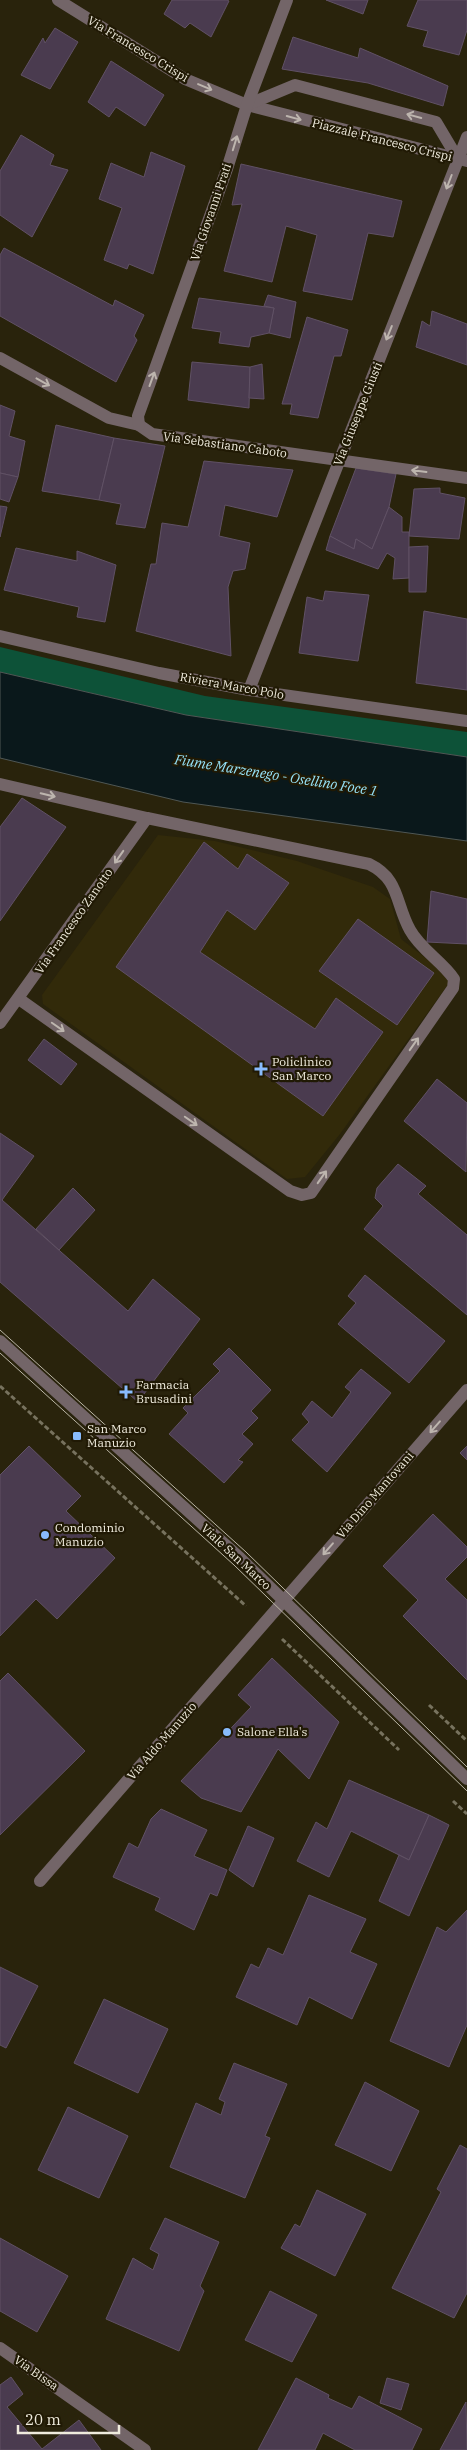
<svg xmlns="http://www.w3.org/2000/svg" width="467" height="2450" font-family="'IBM Plex Serif',serif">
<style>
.built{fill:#322a0a}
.green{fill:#0d5238}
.water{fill:#0a181b;stroke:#4f5755}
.building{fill:#4a3b4f;stroke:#605165}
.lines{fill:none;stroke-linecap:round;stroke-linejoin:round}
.path{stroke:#77725e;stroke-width:3;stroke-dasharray:5 2.5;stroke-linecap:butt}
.service{stroke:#736568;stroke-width:12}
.minor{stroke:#736568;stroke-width:12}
.tertiary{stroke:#736568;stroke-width:12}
.tram{stroke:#bab5a5;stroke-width:1}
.oneway{stroke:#bdb5ae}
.poi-dot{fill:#88bbfc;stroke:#201904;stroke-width:2}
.labels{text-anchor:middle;stroke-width:4.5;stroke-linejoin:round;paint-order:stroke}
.street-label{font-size:12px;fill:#efebdd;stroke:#201904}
.poi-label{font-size:12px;fill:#efebdd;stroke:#201904;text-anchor:start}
.water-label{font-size:14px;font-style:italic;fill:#96e2f8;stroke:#201904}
</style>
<rect width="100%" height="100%" fill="#29230c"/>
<path class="built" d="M158 835 215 841 297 861 373 887 390 899 401 939 445 973 449 983 340 1134 305 1177 287 1179 43 1004 42 995Z"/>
<path class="green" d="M0 647 205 696 467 732V757L186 715 0 672Z"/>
<path class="water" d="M0 672 186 715 467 757V841L183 802 0 758Z"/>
<g class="building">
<path d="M172 0H227L229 1 211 37 190 23 185 28 164 14Z"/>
<path d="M326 0H368L363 14Z"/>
<path d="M418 0H467V30L459 55 423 46 428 31 407 26Z"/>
<path d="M55 28 78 42 50 89 21 75 43 38 45 43Z"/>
<path d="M293 37 358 58 360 48 448 86 443 106 368 83 282 69Z"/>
<path d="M111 61 164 95 145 126 116 107 109 117 88 102Z"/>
<path d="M21 135 54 155 50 165 68 170 32 237 0 215V171Z"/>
<path d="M151 152 185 166 153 274 129 264 127 269 104 260 122 208 99 199 111 163 144 177Z"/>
<path d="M241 164 402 201 393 237 368 233 352 300 303 291 317 235 286 226 272 282 224 271 242 204 232 205Z"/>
<path d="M4 248 113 306 115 300 144 315 134 336 137 340 116 382 0 316V255Z"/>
<path d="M268 295 296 302 290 338 269 333 274 308 264 306Z"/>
<path d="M199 298 274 308 269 333 251 337 249 347 219 343 221 332 192 328Z"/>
<path d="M432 311 467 324V365L416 347 422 321 430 326Z"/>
<path d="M307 317 348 330 341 356H334L318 418 290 414 292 404H282Z"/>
<path d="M192 362 250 367 249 408 188 400Z"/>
<path d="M262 364 264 399 249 398 250 367Z"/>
<path d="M0 405 15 411 9 436 25 441 18 477 0 473Z"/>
<path d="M56 425 114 438 99 500 42 491Z"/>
<path d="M114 438 165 446 145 528 116 524 121 504 99 500Z"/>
<path d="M204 461 293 470 277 517 225 505 219 536 250 543 245 569 233 571 228 587 231 656 136 631 151 564H156L162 523 188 527Z"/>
<path d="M356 468 396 474 389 507 372 549 356 539 354 549 330 536Z"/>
<path d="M0 473 18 477 9 502 0 499Z"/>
<path d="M440 488V493L465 498 459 539 409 536 414 489Z"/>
<path d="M0 506 7 507 0 537Z"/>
<path d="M389 507 402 517V532H409V578L393 579 395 558 387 553 378 569 326 550 330 536 354 549 356 539 372 549Z"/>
<path d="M428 546 426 592H409V547Z"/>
<path d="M16 548 77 561V551L116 565 105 622 77 617 79 607 4 590Z"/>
<path d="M325 591 369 595 358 661 299 653 307 597 323 601Z"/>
<path d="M424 611 467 619V690L416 683Z"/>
<path d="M22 798 66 827 0 921V827Z"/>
<path d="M204 842 238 869 247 854 289 883 255 930 227 910 200 952 315 1029 336 998 383 1032 323 1116 116 967Z"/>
<path d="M431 891 467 899V944L427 942Z"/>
<path d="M358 919 434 973 397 1025 319 971Z"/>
<path d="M44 1039 77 1064 61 1085 28 1060Z"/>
<path d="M437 1079 467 1103 466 1172 404 1121Z"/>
<path d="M0 1133 34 1156 2 1200 128 1311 153 1279 200 1319 138 1402 0 1282Z"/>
<path d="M398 1164 426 1186 418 1194 467 1235V1315L364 1229 383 1206 375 1198 377 1188Z"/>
<path d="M73 1188 95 1210 59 1250 36 1229Z"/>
<path d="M365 1275 445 1341 409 1383 338 1324 356 1303 348 1296Z"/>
<path d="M229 1348 271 1390 251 1411 258 1418 242 1434 253 1444 238 1460 243 1462 224 1483 169 1434 188 1413 183 1408 220 1371 213 1364Z"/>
<path d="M361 1369 391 1393 327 1472 292 1440 309 1422 302 1414 312 1401 332 1418 351 1392 345 1387Z"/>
<path d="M29 1446 81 1496 66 1511 115 1558 57 1619 36 1599 0 1636V1475Z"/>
<path d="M467 1446V1460L460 1453Z"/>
<path d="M433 1514 467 1547V1557L445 1579 467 1600V1680L403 1616 418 1600 383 1566Z"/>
<path d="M272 1658 339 1722 309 1779 278 1749 241 1812 201 1798 181 1781 251 1707 238 1695Z"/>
<path d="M8 1673 85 1751 0 1835V1681Z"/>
<path d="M349 1780 429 1815 409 1860 351 1831 329 1877 297 1861 316 1822 327 1829Z"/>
<path d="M161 1809 207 1830 194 1856 227 1870 217 1896 210 1893 194 1930 155 1910 160 1898 113 1877 129 1843 138 1848 151 1819Z"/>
<path d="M429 1815 449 1825 409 1916 379 1901 399 1855 409 1860Z"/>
<path d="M248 1826 274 1838 253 1887 229 1870Z"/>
<path d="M309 1895 366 1919 350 1952 377 1964 352 2019 309 1997 297 2025 236 1997 251 1964 259 1968 268 1948 283 1955Z"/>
<path d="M467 1910V2025L449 2067 390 2041 437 1927 446 1932Z"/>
<path d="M0 1967 38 1986 6 2048 0 2045Z"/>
<path d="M104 1999 168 2029 138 2093 74 2063Z"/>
<path d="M234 2063 287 2084 265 2136 270 2138 245 2198 170 2167 196 2103 221 2115 225 2102 219 2099Z"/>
<path d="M365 2082 419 2111 391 2171 335 2145Z"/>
<path d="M68 2107 128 2136 99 2198 38 2170Z"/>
<path d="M460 2145 467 2149V2293L454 2318 392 2288 441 2192 437 2189Z"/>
<path d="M317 2190 366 2214 335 2276 281 2248 295 2224 300 2227Z"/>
<path d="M165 2218 219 2242 200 2286 204 2291 179 2351 106 2319 133 2258 153 2270 159 2254 150 2249Z"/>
<path d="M0 2238 68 2276 37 2332 0 2311Z"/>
<path d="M270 2291 317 2315 292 2362 245 2340Z"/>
<path d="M11 2377 23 2394 7 2407 42 2449 79 2420 101 2450H0V2385Z"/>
<path d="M296 2378 329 2395 328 2398 352 2409 359 2396 422 2429 412 2450H355L323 2433 315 2450H258Z"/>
<path d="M387 2378 409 2384 401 2410 380 2403Z"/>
<path d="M466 2402 467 2450H440Z"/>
</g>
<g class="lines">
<g class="path">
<path d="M0 1386 246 1606"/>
<path d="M282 1639 399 1750"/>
<path d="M429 1705 467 1741"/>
<path d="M453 1801 467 1814"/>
</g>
<path class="service" d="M19 999 290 1191 302 1195 311 1193 453 988 454 979C442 961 421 950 410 930 395 903 400 879 369 864L147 818"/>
<g class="minor">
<path d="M58 0 185 79 247 105 467 161"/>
<path d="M247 105 295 85 436 122 458 159"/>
<path d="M0 358 109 418 139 425 152 434 467 478"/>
<path d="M139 425 138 416 227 169 247 105 287 0"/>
<path d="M0 636 159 673 249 690 467 721"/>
<path d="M249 690 467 137"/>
<path d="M0 784 147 818 0 1023"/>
<path d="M40 1881 467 1390"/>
<path d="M0 2348 145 2450"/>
</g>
<path class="tertiary" d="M0 1341 240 1558 467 1779"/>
<g class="tram">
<path d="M0 1330 246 1552 467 1767"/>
<path d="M0 1353 234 1565 467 1791"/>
</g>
</g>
<defs><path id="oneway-shaft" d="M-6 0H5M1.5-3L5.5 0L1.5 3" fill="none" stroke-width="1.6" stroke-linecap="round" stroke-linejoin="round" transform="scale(1.25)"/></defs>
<g class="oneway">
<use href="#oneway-shaft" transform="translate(205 87) rotate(23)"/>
<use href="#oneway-shaft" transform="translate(414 116) rotate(-165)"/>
<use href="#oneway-shaft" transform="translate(294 118) rotate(15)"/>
<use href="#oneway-shaft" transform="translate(235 143) rotate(-73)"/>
<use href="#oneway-shaft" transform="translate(449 182) rotate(111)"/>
<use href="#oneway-shaft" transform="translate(389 333) rotate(112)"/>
<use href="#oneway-shaft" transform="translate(152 379) rotate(-70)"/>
<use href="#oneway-shaft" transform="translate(43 382) rotate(29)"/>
<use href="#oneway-shaft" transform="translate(419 471) rotate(-173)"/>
<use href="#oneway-shaft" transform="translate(48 795) rotate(13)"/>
<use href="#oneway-shaft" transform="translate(119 857) rotate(125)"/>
<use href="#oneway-shaft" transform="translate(58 1027) rotate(35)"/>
<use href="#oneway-shaft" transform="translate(414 1044) rotate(-55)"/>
<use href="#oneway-shaft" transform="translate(191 1121) rotate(35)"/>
<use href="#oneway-shaft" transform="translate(322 1177) rotate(-55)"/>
<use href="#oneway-shaft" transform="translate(435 1427) rotate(131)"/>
<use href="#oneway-shaft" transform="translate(328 1549) rotate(131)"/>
</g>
<g class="poi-dot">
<path d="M258.5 1061.5h5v5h5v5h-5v5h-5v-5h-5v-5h5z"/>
<path d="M123.5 1384.5h5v5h5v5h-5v5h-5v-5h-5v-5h5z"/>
<rect x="72" y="1431" width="10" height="10" rx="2.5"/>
<circle cx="45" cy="1535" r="5"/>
<circle cx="227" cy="1732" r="5"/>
</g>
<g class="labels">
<g class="street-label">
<text transform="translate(138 49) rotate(31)" y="4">Via Francesco Crispi</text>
<text transform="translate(382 140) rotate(14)" y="4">Piazzale Francesco Crispi</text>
<text transform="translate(211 212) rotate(-71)" y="4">Via Giovanni Prati</text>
<text transform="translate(358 414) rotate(-68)" y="4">Via Giuseppe Giusti</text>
<text transform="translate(225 445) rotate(8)" y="4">Via Sebastiano Caboto</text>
<text transform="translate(232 686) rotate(10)" y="4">Riviera Marco Polo</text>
<text transform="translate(74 921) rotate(-55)" y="4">Via Francesco Zanotto</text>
<text transform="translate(375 1495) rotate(-49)" y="4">Via Dino Mantovani</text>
<text transform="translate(236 1557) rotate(43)" y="4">Viale San Marco</text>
<text transform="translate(162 1741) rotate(-49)" y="4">Via Aldo Manuzio</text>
<text transform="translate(36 2373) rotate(35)" y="4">Via Bissa</text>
</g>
<g class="poi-label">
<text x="272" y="1066">Policlinico<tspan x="272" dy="14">San Marco</tspan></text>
<text x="136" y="1389">Farmacia<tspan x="136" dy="14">Brusadini</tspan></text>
<text x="87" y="1433">San Marco<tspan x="87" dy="14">Manuzio</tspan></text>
<text x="55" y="1532">Condominio<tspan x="55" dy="14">Manuzio</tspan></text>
<text x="237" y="1736">Salone Ella's</text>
</g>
<g class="water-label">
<text transform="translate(276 775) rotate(9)" y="5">Fiume Marzenego - Osellino Foce 1</text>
</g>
</g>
<path d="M18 2425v8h101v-8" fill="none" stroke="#efebdd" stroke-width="2.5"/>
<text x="25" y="2425" font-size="15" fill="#efebdd" stroke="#201904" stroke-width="4" paint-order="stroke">20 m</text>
</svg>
